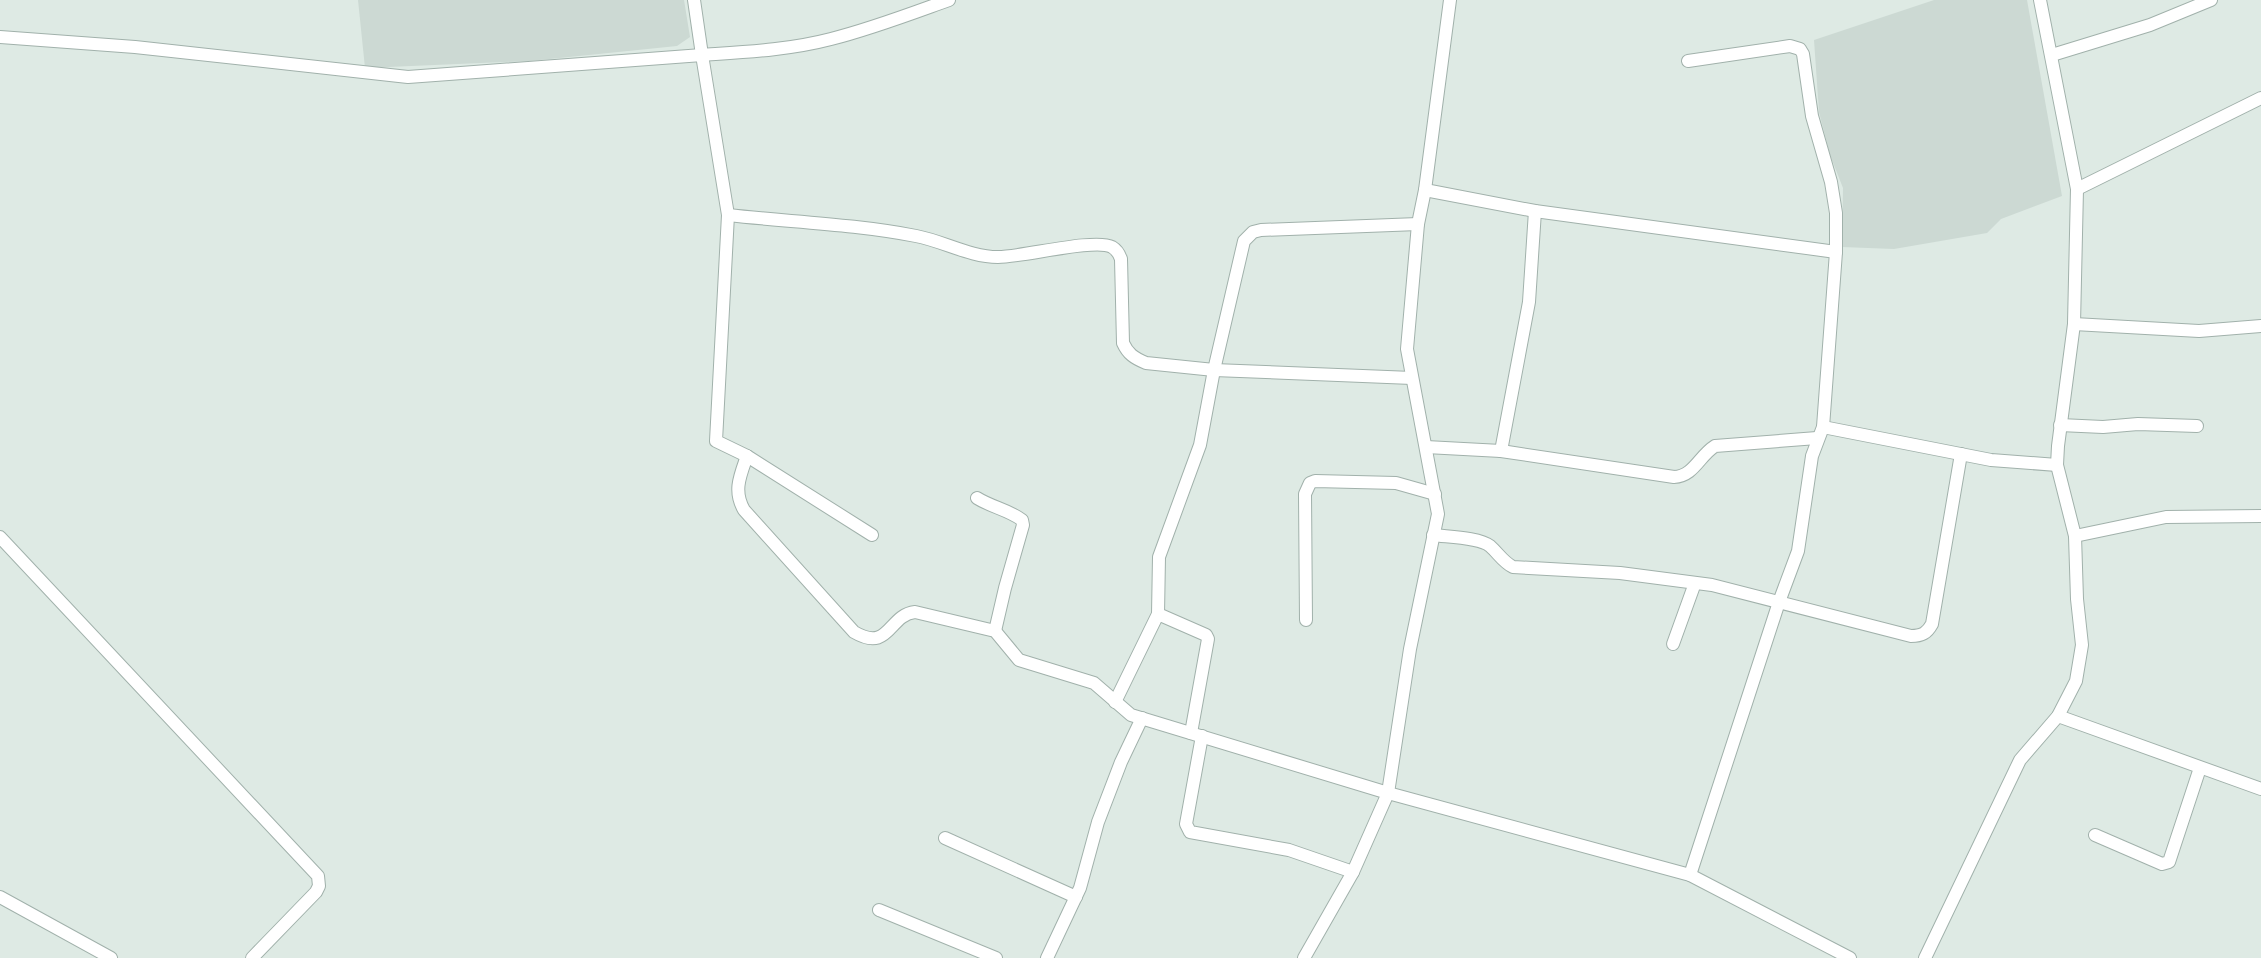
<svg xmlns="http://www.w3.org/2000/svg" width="2261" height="958" font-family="'Public Sans',sans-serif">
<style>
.built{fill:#ccd9d3}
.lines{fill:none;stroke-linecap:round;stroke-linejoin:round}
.minor-casing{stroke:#a1b1ab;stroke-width:14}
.minor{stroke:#fff;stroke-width:12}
</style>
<rect width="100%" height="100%" fill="#deeae4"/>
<g class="built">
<path d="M358 0H684L690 37 677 46 530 61 365 68Z"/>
<path d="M1934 0H2027L2062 196 2001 219 1987 233 1894 249 1842 247 1843 188 1830 155 1819 112 1814 40Z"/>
</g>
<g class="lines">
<g class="minor-casing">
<g id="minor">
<path d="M694 0 702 55C745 52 789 50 831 39 871 29 910 14 949 0"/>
<path d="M0 37 135 47 408 77 702 55 728 215 716 441 747 456 872 535"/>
<path d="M2052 55 2150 25 2211 0"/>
<path d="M1688 61 1790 46 1800 49 1803 54 1812 116 1831 182 1836 213V252L1823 427 1812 456 1798 551 1779 602 1690 875"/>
<path d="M2077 189 2261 98"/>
<path d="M1425 190 1535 211 1836 252"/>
<path d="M728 215C790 222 854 224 916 236 943 241 970 257 998 257 1023 257 1095 238 1112 247 1117 250 1119 253 1121 259L1123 343C1128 354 1134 358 1146 363L1214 370 1412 378"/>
<path d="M2074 324 2199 331 2261 326"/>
<path d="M2060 425 2103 427 2138 424 2197 426"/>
<path d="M1823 427 1991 460 2057 465"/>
<path d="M1426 447 1501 451 1674 477C1694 476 1699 456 1715 446L1817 438"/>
<path d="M1501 451 1529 302 1535 211"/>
<path d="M747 456C740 476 733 491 744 510L854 632C890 653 888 615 915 612L995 631 1019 660 1094 683 1131 715 1388 793 1690 875 1850 958"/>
<path d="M977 498C991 507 1009 510 1022 520L1023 525 1005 588 995 631"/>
<path d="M1433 535C1447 537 1479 537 1490 546 1499 554 1503 562 1513 567L1620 573 1712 585 1911 636C1922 636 1927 633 1932 624L1961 454"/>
<path d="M2075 536 2166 517 2261 516"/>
<path d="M0 537 318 876 319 886 316 892 252 958"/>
<path d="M1158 614 1206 635 1208 639 1191 733"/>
<path d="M1306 620 1305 494 1310 483 1315 481 1396 483 1435 494"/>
<path d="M1673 644 1695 583"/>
<path d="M1115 702 1158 614 1159 557 1200 445 1214 370 1244 241 1253 232 1261 230 1418 224"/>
<path d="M2058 716 2261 789"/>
<path d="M1202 736 1186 824 1190 832 1289 850 1353 872"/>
<path d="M2095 835 2162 864 2169 862 2200 768"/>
<path d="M945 838 1076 897"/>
<path d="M0 897 111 958"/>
<path d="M879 910 996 958"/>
<path d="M1047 958 1080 888 1098 822 1121 762 1142 718"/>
<path d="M1304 958 1353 872 1388 793 1410 649 1438 514 1407 349 1418 224 1425 190 1450 0"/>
<path d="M1925 958 2020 760 2058 716 2076 681 2082 645 2077 599 2075 536 2057 465 2058 446 2074 324 2077 189 2040 0"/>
</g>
</g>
<use href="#minor" class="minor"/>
</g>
</svg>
